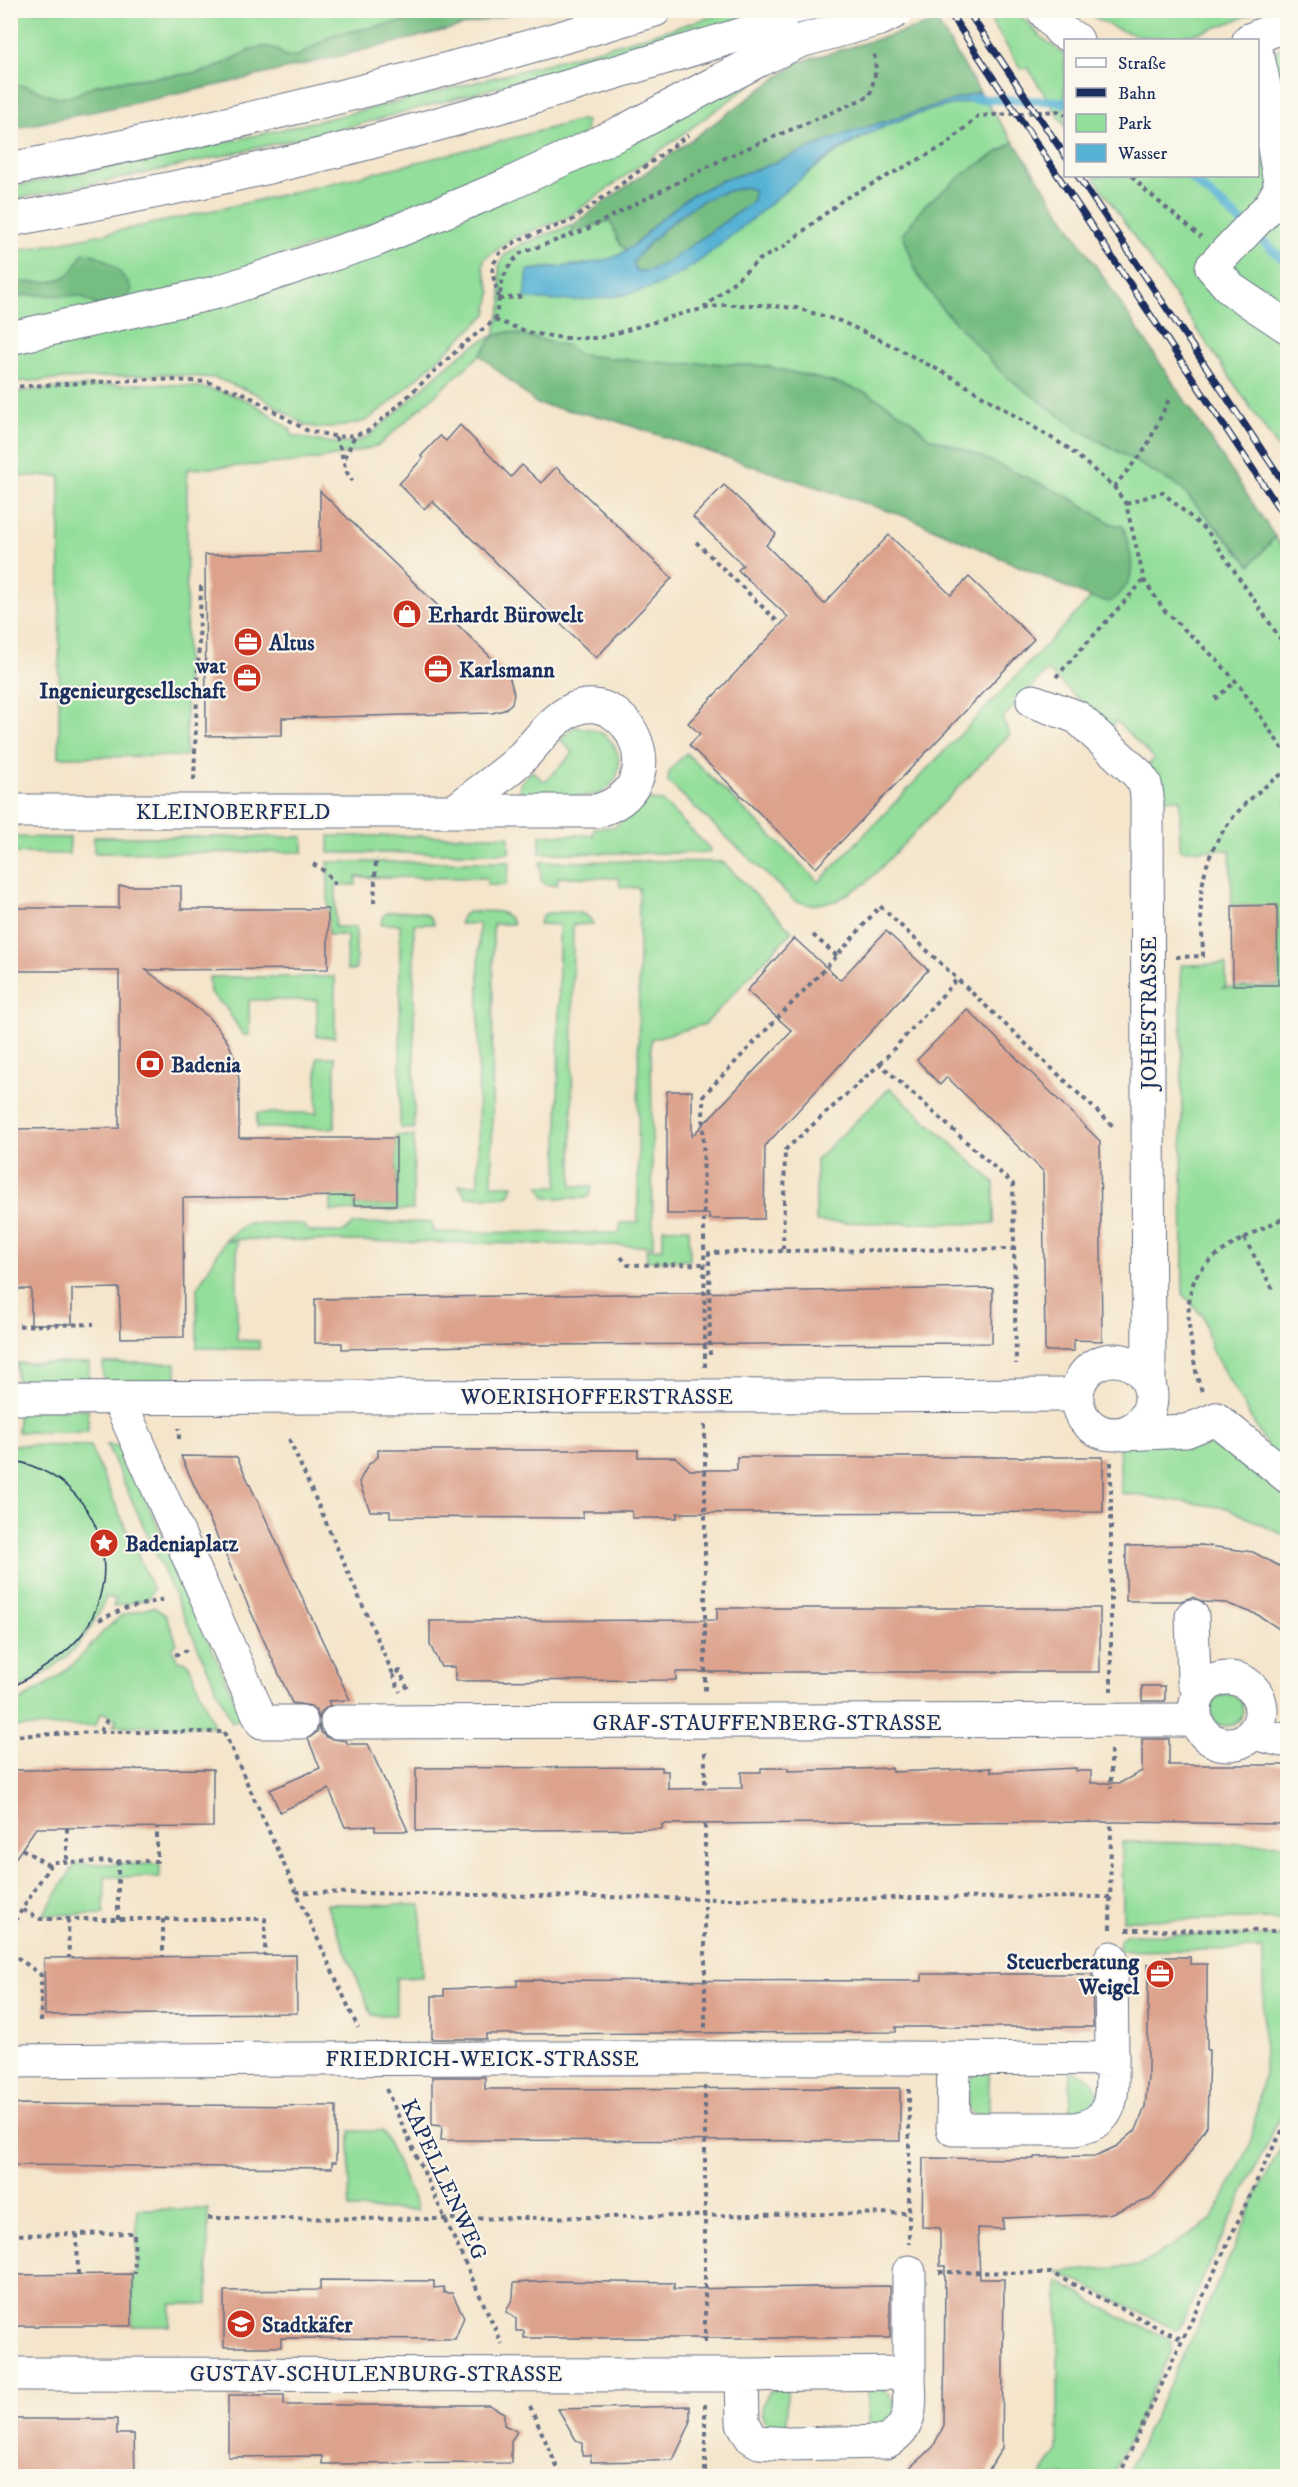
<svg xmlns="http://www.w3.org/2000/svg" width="1298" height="2487" font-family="'IM FELL DW Pica',serif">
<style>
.green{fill:#93de9a;stroke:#57867c;stroke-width:1.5}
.forest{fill:#76bd82;stroke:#487670;stroke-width:1.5}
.water{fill:#56b2d4;stroke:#387099;stroke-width:1.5;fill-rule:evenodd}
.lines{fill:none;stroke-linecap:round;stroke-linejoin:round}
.stream{stroke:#56b2d4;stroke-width:9}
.building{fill:#dca28c}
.minor-casing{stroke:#676f84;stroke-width:35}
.highway-casing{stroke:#676f84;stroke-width:35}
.path{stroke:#676f84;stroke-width:4;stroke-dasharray:4.5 4.5;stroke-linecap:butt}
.minor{stroke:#fff;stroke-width:33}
.highway{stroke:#fff;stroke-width:33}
.tram{stroke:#1b2f5e;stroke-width:1.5}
.rail-casing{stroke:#1b2f5e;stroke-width:7}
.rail{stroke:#fbf7ec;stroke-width:4.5;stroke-dasharray:14;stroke-linecap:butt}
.highway-bridge-casing{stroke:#676f84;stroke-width:35;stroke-linecap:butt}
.path-bridge{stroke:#676f84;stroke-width:4;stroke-dasharray:4.5 4.5;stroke-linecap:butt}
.highway-bridge{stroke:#fff;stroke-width:33}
.labels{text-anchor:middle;stroke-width:4.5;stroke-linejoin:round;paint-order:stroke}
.poi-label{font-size:22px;font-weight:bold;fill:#1b2f5e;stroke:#fbf7ec;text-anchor:start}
.street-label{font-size:22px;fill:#1b2f5e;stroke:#fbf7ec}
</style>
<rect width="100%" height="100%" fill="#fbf7ec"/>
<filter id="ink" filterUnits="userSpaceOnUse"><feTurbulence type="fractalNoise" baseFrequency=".0167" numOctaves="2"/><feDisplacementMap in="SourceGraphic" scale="12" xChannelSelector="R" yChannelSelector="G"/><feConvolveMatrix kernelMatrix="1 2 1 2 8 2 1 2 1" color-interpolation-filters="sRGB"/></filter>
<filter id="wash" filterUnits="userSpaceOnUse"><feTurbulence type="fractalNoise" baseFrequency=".008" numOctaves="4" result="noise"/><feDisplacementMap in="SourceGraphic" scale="24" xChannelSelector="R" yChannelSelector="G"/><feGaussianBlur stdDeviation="1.35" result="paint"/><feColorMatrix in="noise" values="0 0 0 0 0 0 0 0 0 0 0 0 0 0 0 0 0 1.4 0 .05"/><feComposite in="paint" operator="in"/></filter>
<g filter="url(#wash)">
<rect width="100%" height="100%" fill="#f4e5cb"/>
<g class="green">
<path d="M10 11H458L333 35 298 56 284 57C264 29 230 66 206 71 170 78 133 77 97 85 87 87 78 96 68 97 46 99 32 88 11 84Z"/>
<path d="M731 11H767L697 33 357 125 151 172 11 200V187C253 139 494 83 731 11Z"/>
<path d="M985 11H1016L1041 37 1065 55V127L1028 68 1021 69Z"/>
<path d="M1085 11H1258C1196 38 1145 54 1085 11Z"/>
<path d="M1287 42V171L1273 59 1277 50Z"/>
<path d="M767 73 567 218 515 237 484 259 483 267 491 292 487 314 391 402 366 421 344 426 319 428 305 425 255 393 215 378 165 374 11 382 10 351 104 333Z"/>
<path d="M985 101 1014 142 965 173 924 206 903 234 917 274 940 306 1003 374 1077 428 1180 487 1250 565 1275 537 1287 555V1469L1274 1458 1211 1349 1204 1317 1183 1295 1181 965 1226 964V986L1223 988 1278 986 1277 906H1232L1230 850H1180V799H1159L1148 766 1154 758 1116 721 1110 728 1047 670 1002 719 1010 734 866 883 836 901 811 905 795 901 668 782 669 771 686 753 819 882 1091 598 1110 601 1123 526 1112 524 1067 496 968 451 928 437 912 421 885 403 844 385 766 366 708 363 678 364 579 355 567 346 527 336 509 332 494 336 480 355 379 445C317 465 251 465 187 469L186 756 59 757 60 476H11V392C79 388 181 373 244 399 261 406 275 419 290 429L292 435C313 440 339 447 361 440 369 438 376 429 383 424 412 401 462 345 494 336L502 303 499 266 504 256 521 244 573 225 572 231 609 221C618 230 615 243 628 251L604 262 528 270 542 300C603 297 647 297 699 261 784 194 869 105 985 101Z"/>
<path d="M581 120 586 121 585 136 520 169 217 281 11 328V252C202 216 392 170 581 120Z"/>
<path d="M1263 148 1281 213 1287 212V461L1093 176H1258V149Z"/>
<path d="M574 727C582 728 593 728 601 733 624 746 626 780 601 793 590 799 539 795 523 796 514 786 524 778 532 771L545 782 573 753 560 739Z"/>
<path d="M648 800 662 801 710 849 709 853H540V835H593L594 828 614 827Z"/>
<rect x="329" y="836" width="180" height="17"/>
<path d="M11 837 70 838 69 854 11 853Z"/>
<path d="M94 837H303V852L94 853Z"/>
<path d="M649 861 723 862 792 931 705 1024 651 1039 653 1246 225 1239 247 1223 301 1224 311 1232H344L353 1224 432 1222 433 1232 620 1233V1223L638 1222 639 888 620 887 619 878 558 877 557 885H546L541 880 540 862Z"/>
<path d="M510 862 506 885H487V878L356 877V885H336L335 927H356V970H347V935H328V862Z"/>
<path d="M389 912C405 912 428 906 434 924H414V1129L400 1128V924H381L384 915Z"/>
<path d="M468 912C483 912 507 906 513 924H493L492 1185H513L510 1194 505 1197H466L459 1185H478L479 924H459L463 915Z"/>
<path d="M548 913C563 913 587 907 593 924L573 925 572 1186H592L590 1195 585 1198H546L539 1186H558L559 925 539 924 543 915Z"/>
<path d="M209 977H335V1037H317V1000H249V1035H243L226 1008 210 993Z"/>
<path d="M317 1057H335V1128H257V1113H317Z"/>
<path d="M890 1088 994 1182V1224L816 1222V1160Z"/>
<path d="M396 1136H414L413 1210 331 1211V1173L354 1138V1205H396Z"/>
<path d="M663 1228H689L690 1260 647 1261 646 1249 663 1248Z"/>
<path d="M225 1241H237V1340L259 1341V1349L197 1348V1288Z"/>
<path d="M17 1363H89V1377L82 1384H25L16 1379Z"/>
<path d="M103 1363H176V1385H111L103 1377Z"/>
<path d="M88 1409V1432H18V1410Z"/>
<path d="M1207 1440 1241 1451 1287 1484V1537L1228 1508 1121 1493 1119 1443Z"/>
<path d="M11 1445 90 1446 153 1590 148 1599 113 1607 116 1599 106 1597C83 1652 59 1664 11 1695Z"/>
<path d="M107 1445 122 1446 241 1713 238 1720 232 1723Z"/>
<path d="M153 1607 166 1615 177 1643 172 1649 178 1661H185L189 1665 214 1726H113L117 1720 102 1712 95 1726 11 1727V1707L52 1681 77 1661 104 1631 122 1615Z"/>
<circle cx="1227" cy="1710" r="16"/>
<path d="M1122 1842 1287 1844V1921L1266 1919 1123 1920Z"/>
<path d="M75 1864H160V1877H105L104 1914 43 1915Z"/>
<path d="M326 1904 421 1905 422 1977 396 1978V2015H372Z"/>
<path d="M1127 1934 1287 1936V2108L1273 2130 1179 2329 1176 2330 1058 2272 1140 2266 1212 2220 1250 2146 1264 2072 1263 1949 1119 1951 1120 1939Z"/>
<path d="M989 2072V2118L974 2114 968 2109 969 2080 978 2073Z"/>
<path d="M1070 2072C1087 2074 1096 2079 1098 2096L1088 2111 1071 2114Z"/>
<path d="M350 2131H383L418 2210 349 2209Z"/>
<path d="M1287 2136V2476H1126L1224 2270 1259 2190Z"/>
<path d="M137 2209H208V2304H171L170 2326H132V2274H137Z"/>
<path d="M1058 2281 1116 2315 1169 2338 1172 2342V2350L1112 2476H1041L1058 2450Z"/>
<path d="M787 2386V2432C770 2428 762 2425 762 2405L770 2391Z"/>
<path d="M868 2387C885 2388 894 2393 896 2411L886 2425 869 2428Z"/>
</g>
<g class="forest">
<path d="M458 11H525L219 85 11 129V84C16 85 23 85 29 87 46 92 47 99 68 97 78 96 87 87 97 85 133 77 172 78 206 71 230 66 264 29 285 57L298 56 333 35Z"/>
<path d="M937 22 980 92 845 134 764 167 723 180 690 196 655 224 628 251C612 241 619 231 609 221L572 232 573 225 799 62Z"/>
<path d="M1014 142 1275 537 1251 565 1180 487 1077 428 1003 374 940 306 917 274 903 234 924 206 965 173Z"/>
<path d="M745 187 755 191 752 202 668 262 648 271H636L633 263C648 241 688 205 713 196 723 192 734 190 745 187Z"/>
<path d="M83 253C102 252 124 273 132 290L125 301 96 305 80 296 27 295 14 297 11 301V283C31 280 58 288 73 270 77 265 79 258 83 253Z"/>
<path d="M509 332 567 346 579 355 678 364 708 363 766 366 844 385 867 393 885 403 912 421 928 437 968 451 1067 496 1112 524 1123 526C1132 558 1141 580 1110 602L1091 598 910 518 607 418 537 404 480 355 494 336Z"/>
</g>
<path class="water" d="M980 92 985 101C962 101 940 107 918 114 890 123 864 134 839 150 803 173 770 205 736 232 713 250 691 270 665 282 629 299 564 304 525 298L528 270 582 265 616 257 637 243 655 224 690 196 723 180 764 167 845 134ZM745 187 755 191 752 202 668 262 648 271H636L633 263C647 241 688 205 713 196 723 192 734 190 745 187Z"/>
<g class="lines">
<g class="stream">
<path d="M972 99 1052 101 1066 103"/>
<path d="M1189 176 1288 263"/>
</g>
</g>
<g id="blocks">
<g class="building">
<path d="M460 425 511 477 522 465 541 483 556 467 672 578 596 658 432 501 424 509 399 484 423 458 421 456 440 436 446 441Z"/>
<path d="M724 485 776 534 766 545 824 604 889 535 951 595 969 577 1034 639 816 868 689 745 700 734 688 723 788 617 738 570 743 565 693 517Z"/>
<path d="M320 491 509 675 514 694 512 703 504 710 492 713 282 718V735L206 736 205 555 320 552Z"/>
<path d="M119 886H181V909H328V969L146 970 206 1015 218 1028 229 1044 236 1062 239 1080V1138H396V1205H354V1196L183 1198 184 1337 121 1338 119 1288 72 1289V1324H31V1289H10V1129L119 1128V971H10V908H119Z"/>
<path d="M1277 905 1278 985H1233L1232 906Z"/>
<path d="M886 931 928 970 765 1146 764 1219H709V1214H667V1091H692V1136L792 1031 747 991 794 938 840 980Z"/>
<path d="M967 1009 1100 1141 1102 1341 1074 1340V1351H1045L1043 1171 947 1077 940 1085 917 1060Z"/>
<path d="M993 1288 992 1343 513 1345 342 1349V1343H315V1299Z"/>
<path d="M378 1450H638V1457H675L690 1470H737V1457H1103V1512L677 1513V1518H632V1511H583V1518L390 1517V1511H370L359 1482 368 1465 378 1457Z"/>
<path d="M181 1456 237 1457 350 1700 328 1701 330 1705 321 1712 319 1719 317 1712 311 1706 292 1703Z"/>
<path d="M1201 1545 1253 1552 1287 1570V1634L1258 1615 1226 1603 1204 1602 1192 1597 1181 1601H1126V1546Z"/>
<path d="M717 1608H1100V1672H676V1680L455 1681V1667H441L430 1645V1621L717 1620Z"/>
<rect x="1142" y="1686" width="23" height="15"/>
<path d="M319 1725 321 1732 328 1738 346 1741 348 1744H368L408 1831H375V1826L345 1827 329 1789 280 1812 270 1790 320 1768 308 1739 317 1732Z"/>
<path d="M1142 1739H1169V1765H1287V1824L1120 1822 662 1824V1829L416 1831V1768L662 1767V1771H668V1789L742 1788 741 1772H761V1768H788V1771L892 1768 893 1772 991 1768V1772L1076 1768V1771H1091V1783H1120L1142 1771Z"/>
<path d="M213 1769V1827L36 1828 10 1866V1770Z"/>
<path d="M296 1955 297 2013 45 2015 44 1958Z"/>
<path d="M1163 1957H1190V1964H1207V2050H1209L1207 2126 1184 2161 1150 2199 1109 2214 1003 2218V2229L978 2228 980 2279H1004L1002 2448 985 2476H900L933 2447 944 2425 945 2266H940V2228L922 2227 923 2158 1034 2159V2157L1095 2156 1117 2146 1136 2130 1145 2107 1148 2077V1964H1163Z"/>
<path d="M922 1974H1092L1093 2027H896V2032L486 2034V2039H432V1996H444V1989L517 1986V1980L922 1981Z"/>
<path d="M432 2077H485V2089L900 2088V2141L441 2140 442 2126 432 2125Z"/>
<path d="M10 2104 336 2106V2162H332V2168L12 2165Z"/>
<path d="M132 2274V2326H10V2275Z"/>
<path d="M320 2280 434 2281V2288L444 2287V2293H452L464 2317 455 2339 281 2338V2347H224V2291L320 2290Z"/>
<path d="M551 2281 674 2283V2289L890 2286V2338H524V2331H516V2319L506 2312 513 2297 514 2283Z"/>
<path d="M228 2395H284V2405H489L504 2413V2425L517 2431 511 2442V2463L322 2464V2456L228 2457Z"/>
<path d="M690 2406V2424L673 2460 651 2461 591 2462V2455H582V2443L576 2440 558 2409Z"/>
<path d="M10 2419H117V2434H134L135 2475H10Z"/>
</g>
</g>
</g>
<g filter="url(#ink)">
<use href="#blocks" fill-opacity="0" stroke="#676f84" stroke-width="1.5"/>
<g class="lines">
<g class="minor-casing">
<g id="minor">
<path d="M1043 10 1061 31 1077 40"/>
<path d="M1249 40 1288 24"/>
<path d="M1258 58C1269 100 1272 144 1281 187L1270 206 1212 267 1231 289 1288 327"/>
<path d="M1033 701 1077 717 1138 774 1145 784 1147 796 1149 1384"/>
<path d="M10 811H596C678 789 629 686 574 709 549 720 534 748 514 765 495 781 475 795 456 810"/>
<circle cx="1114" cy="1397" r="37"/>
<path d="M10 1398 1077 1395"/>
<path d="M118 1398 262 1722H301"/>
<path d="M1124 1434 1186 1431 1216 1419 1288 1477"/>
<path d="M1192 1616 1194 1681 1200 1693"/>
<circle cx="1228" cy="1711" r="33"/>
<path d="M337 1722 1196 1720"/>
<path d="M1253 1733 1282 1740 1288 1739"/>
<path d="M1111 1958 1112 2059"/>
<path d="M10 2061C378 2058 745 2056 1112 2059 1112 2093 1116 2123 1075 2129H953L954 2058"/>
<path d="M909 2272V2373"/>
<path d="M10 2374 742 2375 909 2373C909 2403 916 2425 886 2442L788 2444 759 2442 751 2437 743 2423 742 2375"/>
</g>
</g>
<g class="highway-casing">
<g id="highway">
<path d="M10 169C228 128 443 74 655 10"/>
<path d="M10 220C122 199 234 177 344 149 505 108 663 57 824 10"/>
<path d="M10 338 218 292 373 241 501 188 626 130 757 61 800 41"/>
</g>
</g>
<g class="path">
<path d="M1132 176 1146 191 1201 237"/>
<path d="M499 298 492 272 494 263 500 253 518 240 571 221 688 135"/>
<path d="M499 299 525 296"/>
<path d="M704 308 759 260 783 247 844 199 946 145 978 116 1058 111 1066 115"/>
<path d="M495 320 531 333 564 338H600L688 312 723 305H759L796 308 840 321 883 341 950 376 1068 448 1114 487 1126 504 1144 580 1164 610 1217 660 1240 686 1288 757"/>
<path d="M10 387 152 379 208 382 245 394 306 430 338 437 355 435 368 431 391 412 466 342 495 320 503 278 511 263 521 253 585 230 729 156 870 96 876 70 874 51"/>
<path d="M335 437C344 451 342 471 353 481"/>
<path d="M345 458 355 435"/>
<path d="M1114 487 1146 448 1170 397"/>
<path d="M1126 504 1162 492 1208 532 1288 650"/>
<path d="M696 542 779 623"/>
<path d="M1056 677 1144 580"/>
<path d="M1215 699 1236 681"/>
<path d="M194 780 201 587 205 586"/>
<path d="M313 864 326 872 335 885"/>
<path d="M374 903 376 858"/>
<path d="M813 935 837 956"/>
<path d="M1176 957 1203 956C1203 932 1198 905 1203 882 1211 832 1247 797 1288 770"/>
<path d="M880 1064 958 978"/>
<path d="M1244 1238 1274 1291"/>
<path d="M1015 1249 783 1251 785 1150 880 1064 1013 1184 1016 1364"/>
<path d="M621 1257 628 1265 704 1264"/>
<path d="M10 1326 94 1324"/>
<path d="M1106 1352 1108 1360"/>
<path d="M710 1355 709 1253 783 1251"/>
<path d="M705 1367 703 1096 837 956 880 906 1115 1128"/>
<path d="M1202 1391C1195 1375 1194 1358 1191 1341 1188 1322 1186 1296 1196 1277 1208 1253 1263 1228 1288 1216"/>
<path d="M705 1425V1691"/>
<path d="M179 1439V1428"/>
<path d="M289 1439 393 1674 400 1671 409 1692"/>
<path d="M1111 1462V1691"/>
<path d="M99 1620 124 1609 165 1599"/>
<path d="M175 1655 187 1650"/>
<path d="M393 1674 400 1692"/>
<path d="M100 1731 109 1717"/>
<path d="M224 1732 358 2028"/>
<path d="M10 1736 100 1732H225"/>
<path d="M1111 1750V1788"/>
<path d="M705 1752V1788"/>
<path d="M705 1825V2028"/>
<path d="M67 1828V1862"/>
<path d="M22 1849 50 1866"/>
<path d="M118 1861V1919"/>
<path d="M296 1892 719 1899 1110 1897"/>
<path d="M23 1910 40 1919H265V1955"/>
<path d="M68 1919 69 1958"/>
<path d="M163 1919V1957"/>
<path d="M10 1929 52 1862 157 1861V1828"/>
<path d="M1110 1929 1111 1822"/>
<path d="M1126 1930 1288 1931"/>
<path d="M10 1952 41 1975V2021"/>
<path d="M705 2086V2346"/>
<path d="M386 2089 502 2344"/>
<path d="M909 2089V2244"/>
<path d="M208 2218 445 2219 909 2213"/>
<path d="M77 2234 78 2275"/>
<path d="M10 2235 134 2233 135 2274"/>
<path d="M939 2272 1051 2273 1183 2340"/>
<path d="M705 2404V2476"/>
<path d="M530 2406 561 2476"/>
<path d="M1119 2476 1267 2159 1288 2120"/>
</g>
<use href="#minor" class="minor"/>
<use href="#highway" class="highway"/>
<path class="tram" d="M10 1460C69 1470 110 1521 103 1582 100 1600 94 1618 83 1633 65 1657 36 1672 10 1689"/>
<g class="rail-casing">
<g id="rail">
<path d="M948 10 1288 522"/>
<path d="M967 10 1066 157"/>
<path d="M1078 176 1288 489"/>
</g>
</g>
<use href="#rail" class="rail"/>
<g class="highway-bridge-casing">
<path id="highway-bridge" d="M800 41 880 19 898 10"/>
</g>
<path class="path-bridge" d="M928 19 956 10"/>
<use href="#highway-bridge" class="highway-bridge"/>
</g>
</g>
<defs>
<g id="shop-disc" transform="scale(1.5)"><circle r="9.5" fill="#c8321e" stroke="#fbf7ec"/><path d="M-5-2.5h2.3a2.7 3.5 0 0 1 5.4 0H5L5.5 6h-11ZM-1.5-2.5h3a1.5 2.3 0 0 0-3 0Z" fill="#fff"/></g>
<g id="office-disc" transform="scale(1.5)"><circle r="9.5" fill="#c8321e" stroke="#fbf7ec"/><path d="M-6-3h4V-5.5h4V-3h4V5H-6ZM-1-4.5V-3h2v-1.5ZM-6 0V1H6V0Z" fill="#fff"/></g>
<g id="bank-disc" transform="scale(1.5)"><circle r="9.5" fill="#c8321e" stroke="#fbf7ec"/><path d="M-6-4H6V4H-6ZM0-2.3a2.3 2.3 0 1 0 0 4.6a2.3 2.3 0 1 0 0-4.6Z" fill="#fff"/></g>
<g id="sight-disc" transform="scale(1.5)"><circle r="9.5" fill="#c8321e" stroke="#fbf7ec"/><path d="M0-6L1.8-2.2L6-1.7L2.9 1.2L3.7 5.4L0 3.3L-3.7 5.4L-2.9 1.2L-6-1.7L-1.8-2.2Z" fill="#fff"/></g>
<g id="school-disc" transform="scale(1.5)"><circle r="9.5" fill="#c8321e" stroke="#fbf7ec"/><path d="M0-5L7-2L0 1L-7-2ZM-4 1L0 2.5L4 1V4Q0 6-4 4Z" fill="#fff"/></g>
</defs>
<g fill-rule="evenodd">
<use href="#shop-disc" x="407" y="614"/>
<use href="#office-disc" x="248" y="642"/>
<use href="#office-disc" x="438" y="669"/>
<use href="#office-disc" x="247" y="678"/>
<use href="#bank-disc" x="150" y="1064"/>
<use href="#sight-disc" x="104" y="1543"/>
<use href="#office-disc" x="1160" y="1974"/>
<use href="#school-disc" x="241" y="2324"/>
</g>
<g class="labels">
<g class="poi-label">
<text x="428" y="622">Erhardt Bürowelt</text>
<text x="269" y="650">Altus</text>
<text x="226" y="673" text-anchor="end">wat<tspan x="226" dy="25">Ingenieurgesellschaft</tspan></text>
<text x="459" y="677">Karlsmann</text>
<text x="171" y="1072">Badenia</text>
<text x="125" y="1551">Badeniaplatz</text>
<text x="1139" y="1969" text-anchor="end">Steuerberatung<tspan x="1139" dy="25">Weigel</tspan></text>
<text x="262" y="2332">Stadtkäfer</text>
</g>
<g class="street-label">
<text x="233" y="819">KLEINOBERFELD</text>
<text transform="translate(1148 1013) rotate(-90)" y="8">JOHESTRASSE</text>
<text x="597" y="1404">WOERISHOFFERSTRASSE</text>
<text x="767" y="1730">GRAF-STAUFFENBERG-STRASSE</text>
<text x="482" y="2066">FRIEDRICH-WEICK-STRASSE</text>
<text transform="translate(445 2179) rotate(65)" y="8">KAPELLENWEG</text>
<text x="376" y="2381">GUSTAV-SCHULENBURG-STRASSE</text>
</g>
</g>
<rect width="1298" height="2487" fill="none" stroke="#fbf7ec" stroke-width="36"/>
<rect x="1064" y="39" width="195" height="138" fill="#fbf7ec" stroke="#a1a7b3" stroke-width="1.5"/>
<rect x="1076" y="58" width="30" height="9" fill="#ffffff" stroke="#a1a7b3" stroke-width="1.5"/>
<text x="1118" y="69" font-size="18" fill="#1b2f5e">Straße</text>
<rect x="1076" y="88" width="30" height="9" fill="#1b2f5e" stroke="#a1a7b3" stroke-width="1.5"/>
<text x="1118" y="99" font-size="18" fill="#1b2f5e">Bahn</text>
<rect x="1076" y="114" width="30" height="18" fill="#93de9a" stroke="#a1a7b3" stroke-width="1.5"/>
<text x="1118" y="129" font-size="18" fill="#1b2f5e">Park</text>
<rect x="1076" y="144" width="30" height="18" fill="#56b2d4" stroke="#a1a7b3" stroke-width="1.5"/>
<text x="1118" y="159" font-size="18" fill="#1b2f5e">Wasser</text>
</svg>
